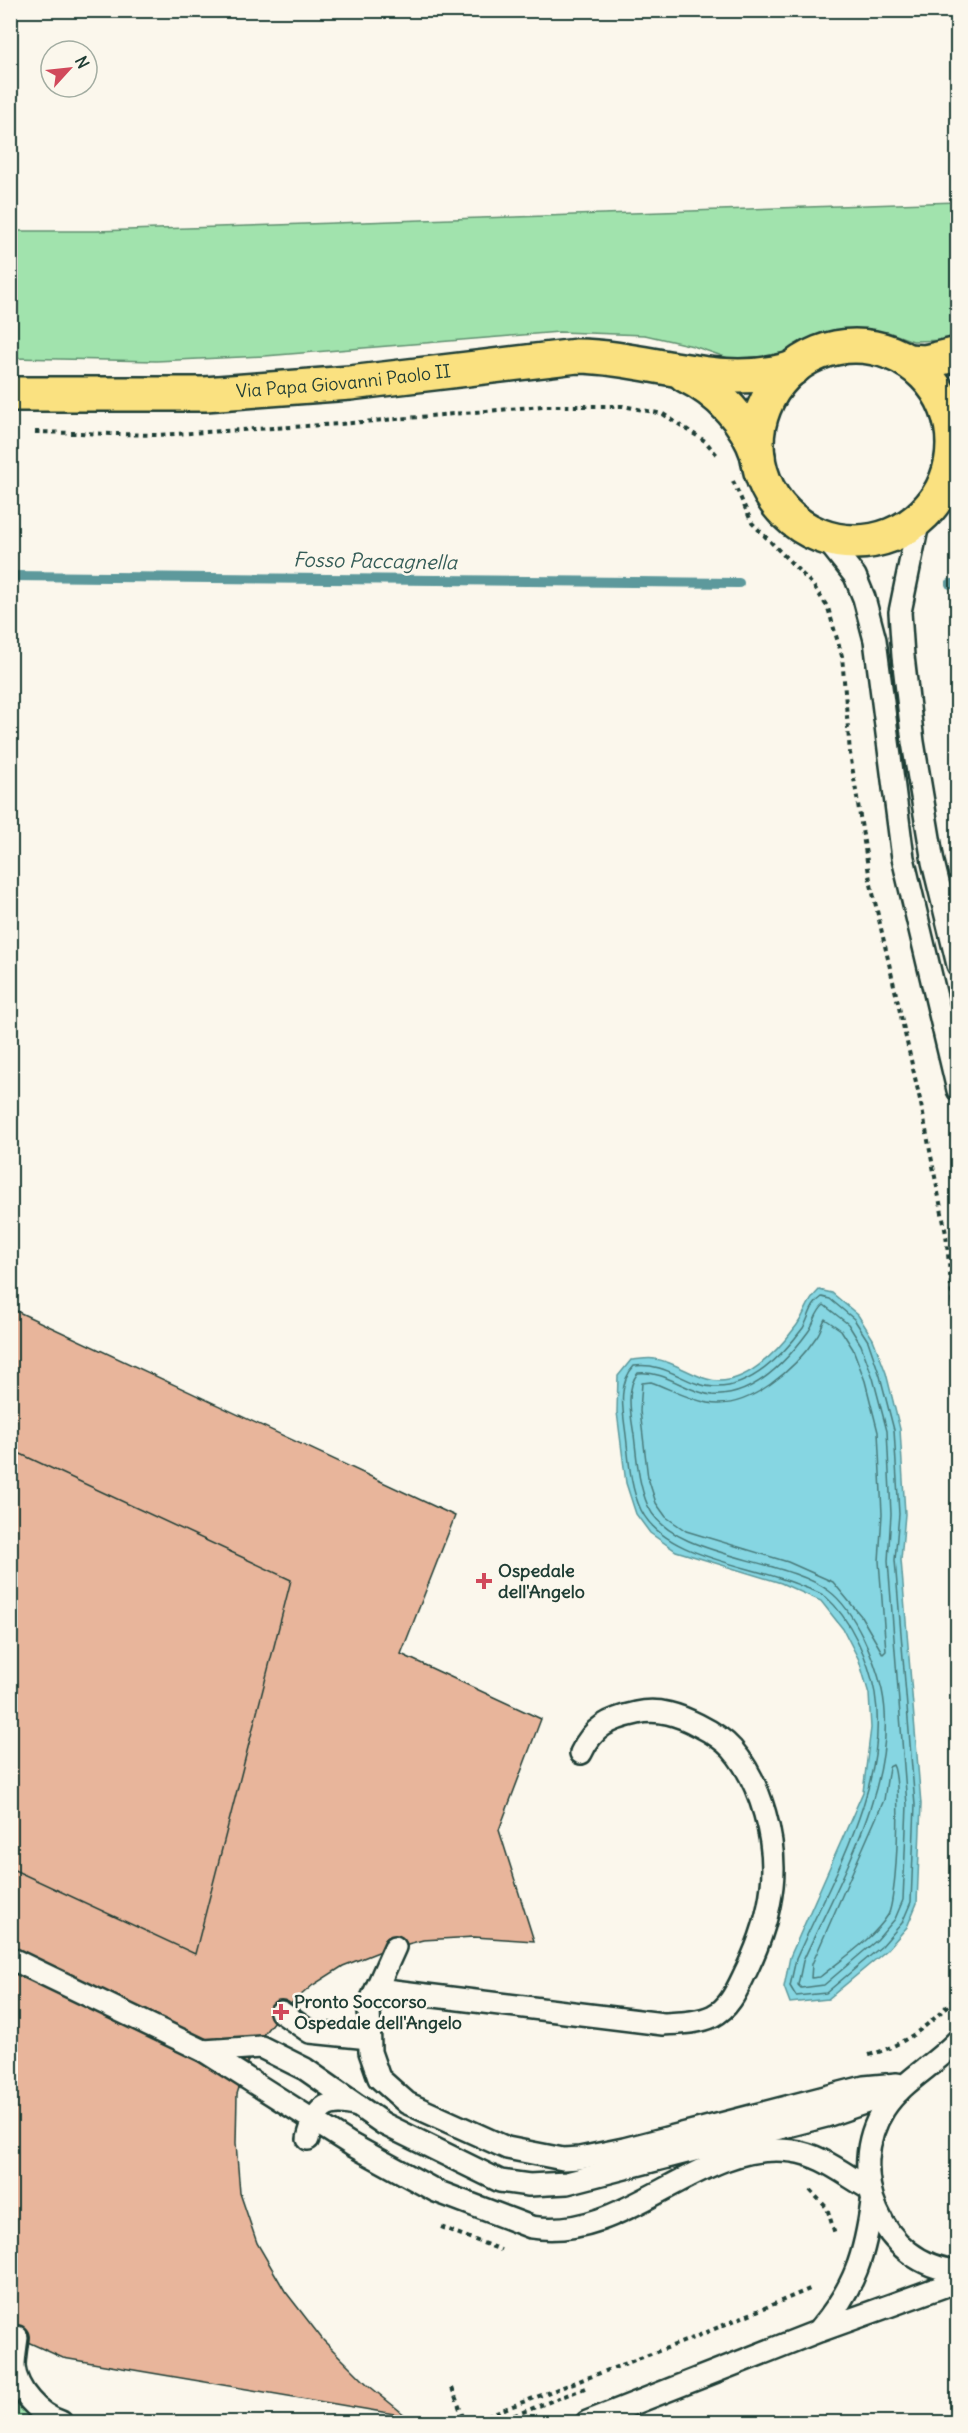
<svg xmlns="http://www.w3.org/2000/svg" width="968" height="2433" font-family="Delius,sans-serif">
<style>
.green{fill:#a1e3ad;stroke:#609070;stroke-width:1.5}
.water{fill:#86d6e2;stroke:#5d999c;stroke-width:1.5}
.lines{fill:none;stroke-linecap:round;stroke-linejoin:round}
.shore{stroke:#487a7a;stroke-width:1.5}
.stream{stroke:#5d999c;stroke-width:10}
.building{fill:#e8b59b;stroke:#1f3d34;stroke-width:1.5}
.lane-casing{stroke:#1f3d34;stroke-width:26}
.primary-casing{stroke:#1f3d34;stroke-width:38}
.path{stroke:#1f3d34;stroke-width:4;stroke-dasharray:4.5 4.5;stroke-linecap:butt}
.lane{stroke:#fbf7ec;stroke-width:21}
.primary{stroke:#fae180;stroke-width:33}
.poi-dot{fill:#d1495b;stroke:#fbf7ec;stroke-width:2}
.labels{text-anchor:middle;stroke-width:5;stroke-linejoin:round;paint-order:stroke}
.street-label{font-size:18px;fill:#1f3d34;stroke:#fbf7ec}
.poi-label{font-size:18px;font-weight:bold;fill:#1f3d34;stroke:#fbf7ec;text-anchor:start}
.water-label{font-size:20px;font-style:italic;fill:#345c57;stroke:#fbf7ec}
</style>
<rect width="100%" height="100%" fill="#fbf7ec"/>
<filter id="ink" filterUnits="userSpaceOnUse"><feTurbulence type="fractalNoise" baseFrequency=".0167" numOctaves="2"/><feDisplacementMap in="SourceGraphic" scale="12" xChannelSelector="R" yChannelSelector="G"/><feConvolveMatrix kernelMatrix="1 2 1 2 8 2 1 2 1" color-interpolation-filters="sRGB"/></filter>
<g filter="url(#ink)">
<g class="green">
<path d="M957 202 958 339 952 340 913 341 888 332H847L829 336 788 356 750 361 731 359 693 346 645 335 559 332 265 356 156 361 11 358V231H97Z"/>
<path d="M10 2387 21 2408 40 2422H11Z"/>
</g>
<path class="water" d="M819 1290 832 1293 858 1315 873 1339 886 1373 900 1429 905 1514 901 1560 921 1804 917 1903 907 1927 887 1950 828 1999 790 2003 784 1987 790 1957 863 1792 871 1728 869 1694 859 1660 843 1629 821 1601 781 1583 676 1551 650 1533 636 1514 626 1483 617 1412 618 1376 631 1360C638 1360 648 1357 655 1359 672 1361 690 1374 707 1379 742 1390 778 1351 797 1325 807 1311 805 1304 819 1290Z"/>
<g class="lines">
<g class="shore">
<path d="M822 1297 830 1299 854 1319 868 1341 880 1376 894 1430 899 1514 895 1560 915 1805 911 1902 902 1923 882 1946 826 1993 796 1996 790 1986 796 1959C832 1878 890 1784 875 1693 869 1661 851 1619 826 1597 820 1592 809 1589 801 1586 755 1565 665 1559 641 1510 630 1487 629 1460 626 1435 623 1411 617 1384 634 1366 668 1362 684 1385 714 1387 750 1389 783 1355 803 1328 810 1316 810 1305 822 1297Z"/>
<path d="M824 1305 848 1324 861 1345 873 1378 887 1431 891 1514 888 1561 907 1805 903 1900 895 1919 877 1940 824 1985 801 1988 798 1985 803 1961C838 1883 901 1778 882 1690 875 1660 855 1610 829 1591 784 1557 671 1558 648 1506 638 1483 637 1459 634 1435 631 1416 625 1388 638 1373 665 1370 686 1392 712 1395 752 1398 786 1362 808 1332 815 1323 815 1312 824 1305Z"/>
<path d="M825 1319 841 1330 853 1349 865 1381 878 1432 882 1514 879 1561 886 1651 883 1654 861 1616 833 1582 788 1562 686 1531 666 1517 656 1503 648 1478 640 1411 642 1383 651 1382C670 1389 688 1399 708 1403 749 1411 796 1368 817 1336 821 1331 822 1324 825 1319Z"/>
<path d="M893 1765C902 1780 897 1899 888 1915 873 1939 842 1959 820 1977L811 1978 812 1964 884 1800 889 1767Z"/>
</g>
<g class="stream">
<path d="M10 576 739 583"/>
<path d="M950 584H958"/>
</g>
</g>
<g class="building">
<path d="M10 1308 455 1516 401 1654 541 1719 499 1830 534 1941 474 1937 423 1940 381 1951 343 1966 313 1985 281 2012 263 2035 246 2065 237 2094 236 2143 240 2193 257 2243 285 2291 323 2340 368 2385 406 2416 63 2358 10 2334Z"/>
<path d="M10 1449 291 1580 195 1954 10 1868Z"/>
</g>
<g class="lines">
<g class="lane-casing">
<g id="lane">
<path d="M919 519 900 612 903 656 913 742 933 862 958 965"/>
<path d="M825 538 855 576 864 598 875 640 903 858 958 1090"/>
<path d="M395 1947 369 2005 370 2052 379 2078 407 2103 507 2148 563 2159 580 2158 624 2149 864 2087 897 2084"/>
<path d="M10 1958 204 2051 352 2145 436 2191 531 2227C626 2243 699 2138 792 2151 820 2154 845 2175 870 2189"/>
<path d="M377 1989 663 2024C679 2023 698 2023 713 2016 731 2007 738 1987 747 1969 759 1944 769 1914 772 1886 777 1842 761 1782 732 1749 723 1739 710 1731 698 1725 679 1715 659 1708 637 1713 609 1719 593 1727 581 1753"/>
<path d="M281 2012 310 2032 369 2038"/>
<path d="M958 2040C935 2065 902 2081 884 2109 844 2171 881 2265 958 2271"/>
<path d="M204 2051 261 2047 305 2069 384 2124 500 2181 529 2185 567 2183 826 2116 899 2091"/>
<path d="M308 2139C315 2109 325 2097 358 2106"/>
<path d="M820 2329C855 2287 865 2255 872 2202"/>
<path d="M17 2337C16 2346 14 2357 14 2366 16 2390 39 2415 61 2422"/>
<path d="M587 2422 819 2331 958 2281"/>
</g>
</g>
<g class="primary-casing">
<g id="primary">
<circle cx="855" cy="444" r="98"/>
<path d="M907 361 925 362 958 354"/>
<path d="M685 375C719 392 746 420 758 456"/>
<path id="s1" d="M10 394H205L350 383 577 356C650 357 721 391 794 368"/>
</g>
</g>
<g class="path">
<path d="M35 432 157 435 340 424 543 406H623L663 414 705 441 717 455"/>
<path d="M733 481 752 523 813 585 828 608 842 656 850 753 870 880 921 1104 946 1234 958 1355"/>
<path d="M869 2055C905 2045 933 2023 958 1994"/>
<path d="M810 2190 827 2208 835 2234"/>
<path d="M441 2227 501 2250"/>
<path d="M452 2388 465 2422"/>
<path d="M470 2422 688 2340 812 2288"/>
<path d="M497 2422 585 2388"/>
</g>
<use href="#lane" class="lane"/>
<use href="#primary" class="primary"/>
</g>
</g>
<g class="poi-dot">
<path d="M481 1572h6v6h6v6h-6v6h-6v-6h-6v-6h6z"/>
<path d="M278 2003h6v6h6v6h-6v6h-6v-6h-6v-6h6z"/>
</g>
<g class="labels">
<g class="street-label">
<text dy="6" stroke="none"><textPath href="#s1" startOffset="334">Via Papa Giovanni Paolo II</textPath></text>
</g>
<g class="poi-label">
<text x="498" y="1577">Ospedale<tspan x="498" dy="21">dell'Angelo</tspan></text>
<text x="294" y="2008">Pronto Soccorso<tspan x="294" dy="21">Ospedale dell'Angelo</tspan></text>
</g>
<g class="water-label">
<text transform="translate(375 561) rotate(1)" y="7">Fosso Paccagnella</text>
</g>
</g>
<rect width="968" height="2433" fill="none" stroke="#fbf7ec" stroke-width="36"/>
<rect x="18" y="18" width="932" height="2397" fill="none" stroke="#1f3d34" stroke-width="2" filter="url(#ink)"/>
<g transform="translate(69 69) rotate(63)"><circle r="28" fill="#fbf7ec" stroke="#a3ada2" stroke-width="1.5"/>
<path d="M0-4.5L10 22L0 15L-10 22Z" fill="#d1495b"/>
<text y="-9" font-size="16" font-weight="bold" text-anchor="middle" fill="#1f3d34">N</text>
</g>
</svg>
